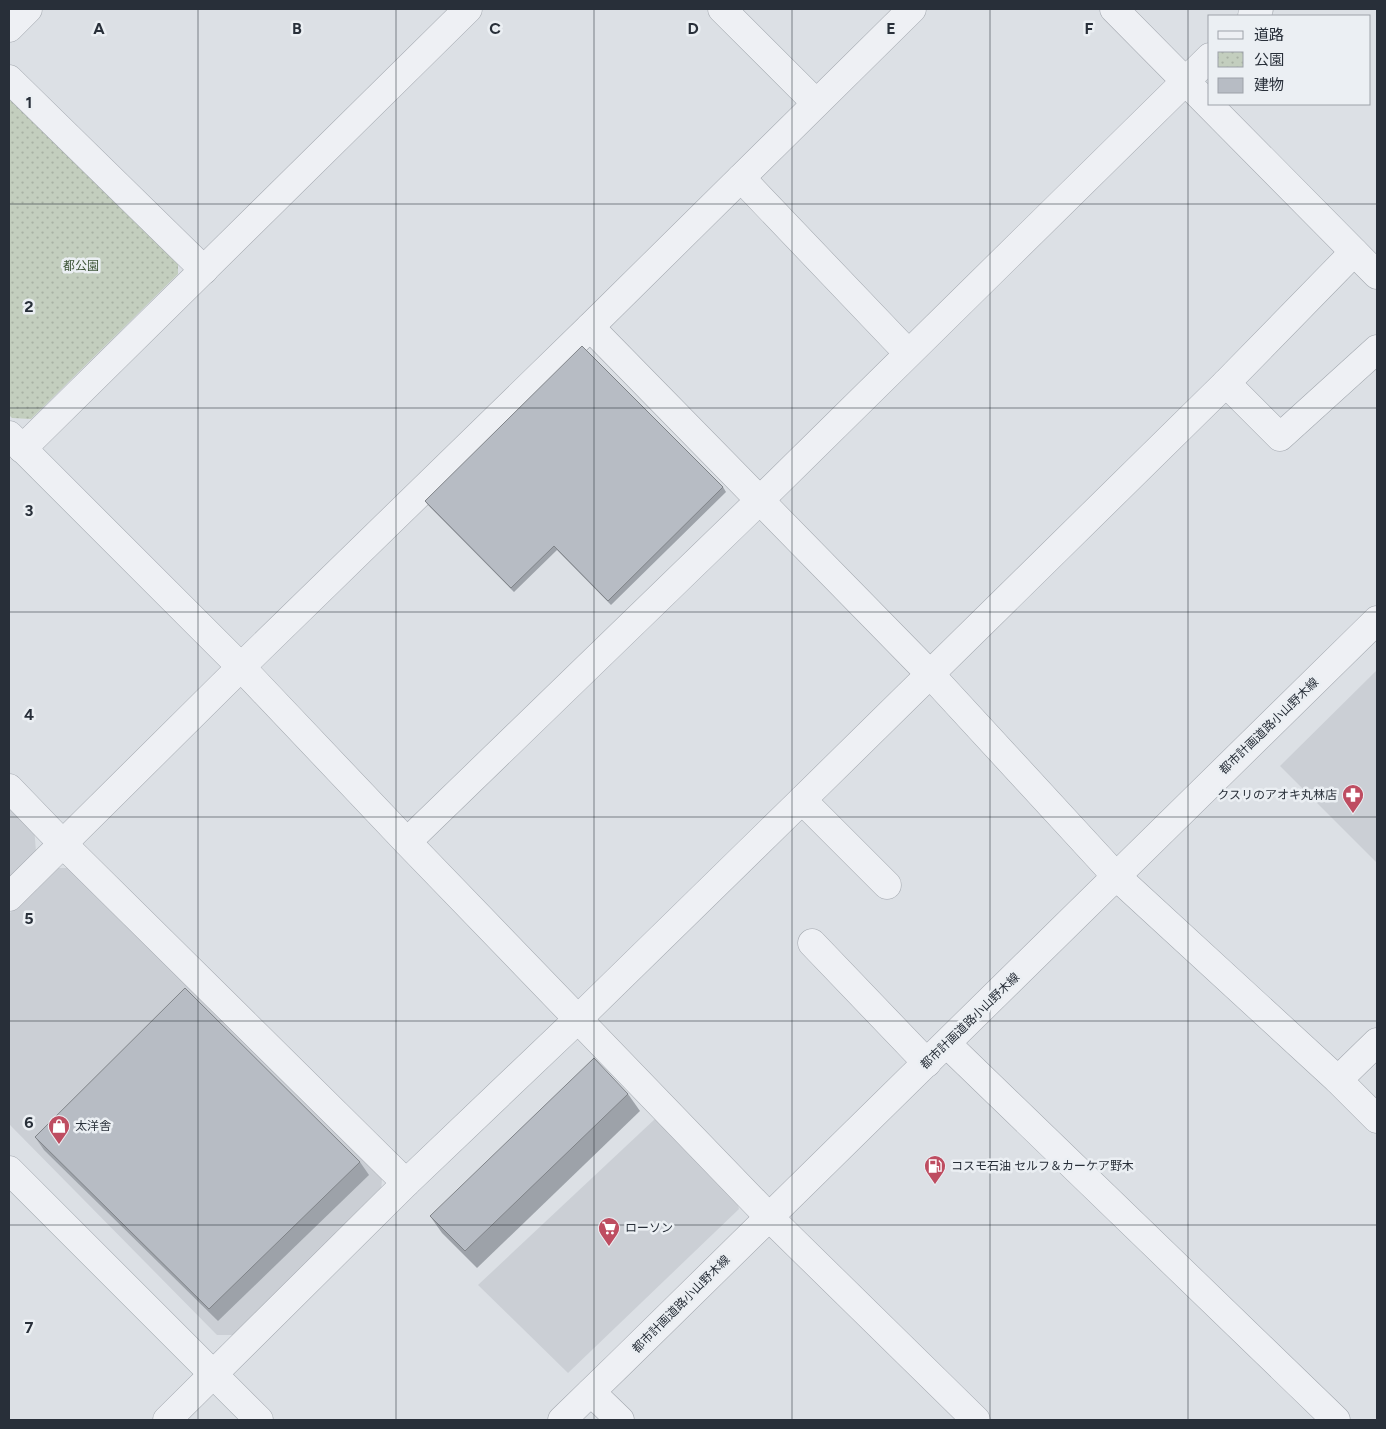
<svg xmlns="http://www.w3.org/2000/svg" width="1386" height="1429" font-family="Figtree,'Noto Sans JP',sans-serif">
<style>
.built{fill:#cbcfd5}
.park{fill:url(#park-dots)}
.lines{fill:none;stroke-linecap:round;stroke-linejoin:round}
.minor-casing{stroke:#a2a7ae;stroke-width:29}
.minor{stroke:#eef0f4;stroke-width:28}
.wall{fill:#9da2a9}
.building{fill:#b7bcc4;stroke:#808489}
.grid{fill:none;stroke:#282f39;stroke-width:1;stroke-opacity:0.55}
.labels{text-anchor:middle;stroke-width:5;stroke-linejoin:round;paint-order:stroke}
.park-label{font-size:12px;fill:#3d5437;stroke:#ebeff3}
.street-label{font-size:12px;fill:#282f39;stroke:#ebeff3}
.poi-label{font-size:12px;fill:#282f39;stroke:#ebeff3;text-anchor:start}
.grid-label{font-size:16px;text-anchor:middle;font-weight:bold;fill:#282f39;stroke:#ebeff3;stroke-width:5;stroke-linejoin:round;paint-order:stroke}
</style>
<defs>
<pattern id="park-dots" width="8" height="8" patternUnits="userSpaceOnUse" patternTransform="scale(1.25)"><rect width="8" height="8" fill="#c3cebe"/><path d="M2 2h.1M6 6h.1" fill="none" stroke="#a8b1a4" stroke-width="1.8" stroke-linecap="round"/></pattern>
</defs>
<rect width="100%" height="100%" fill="#dce0e5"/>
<g class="built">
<path d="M1377 670V863L1280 766Z"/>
<path d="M9 801 34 826 36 852 9 878Z"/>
<path d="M56 868H73L382 1178 381 1194 235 1335H217L9 1124V914Z"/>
<path d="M656 1118 735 1192 739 1209 568 1373 478 1285Z"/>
</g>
<path class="park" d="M9 93 178 260V274L31 419 12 418 9 415Z"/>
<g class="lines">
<g class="minor-casing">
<g id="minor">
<path d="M722 9 816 103"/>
<path d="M1114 9 1377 275"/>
<path d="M1252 16 1259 9"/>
<path d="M9 28 28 9"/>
<path d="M9 79 204 270"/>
<path d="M741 178 908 353"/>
<path d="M590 327 930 674 1116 876 1338 1080 1377 1119"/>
<path d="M1226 383 1280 437 1377 349"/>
<path d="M9 435 241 667 407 842 769 1217 976 1420"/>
<path d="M22 449 468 9"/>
<path d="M9 788 63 844 406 1183"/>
<path d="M802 800 887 885"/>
<path d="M407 842 759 501 1210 57"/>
<path d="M9 897 241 667 590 327 912 9"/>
<path d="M812 943 927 1063"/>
<path d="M947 1044 1336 1420"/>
<path d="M1338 1080 1377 1042"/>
<path d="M9 1170 259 1420"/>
<path d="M591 1392 620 1420"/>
<path d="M167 1420 406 1183 577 1020 802 800 1226 383 1354 252"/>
<path d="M562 1420C835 1155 1105 887 1377 620"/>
</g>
</g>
<use href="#minor" class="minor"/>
</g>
<g class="wall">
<path d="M723 487 726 492 611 605 557 550 514 592 428 505 425 501Z"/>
<path d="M628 1094 640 1111 477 1268 442 1233 430 1216Z"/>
<path d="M35 1137 360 1162 369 1175 218 1321 44 1150Z"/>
</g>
<g class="building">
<path d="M582 346 723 487 608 601 554 546 511 588 425 501Z"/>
<path d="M185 988 360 1162 209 1309 35 1137Z"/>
<path d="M594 1058 628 1094 465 1251 430 1216Z"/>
</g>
<path class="grid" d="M198 9V1420M396 9V1420M594 9V1420M792 9V1420M990 9V1420M1188 9V1420M9 204H1377M9 408H1377M9 612H1377M9 817H1377M9 1021H1377M9 1225H1377"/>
<defs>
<g id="pharmacy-pin" transform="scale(1.125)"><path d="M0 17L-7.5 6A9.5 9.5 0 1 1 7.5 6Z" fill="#be4d61" stroke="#ebeff3"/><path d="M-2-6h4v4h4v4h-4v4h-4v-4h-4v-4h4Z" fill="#fff"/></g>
<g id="shop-pin" transform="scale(1.125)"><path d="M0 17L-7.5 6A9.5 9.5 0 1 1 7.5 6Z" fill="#be4d61" stroke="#ebeff3"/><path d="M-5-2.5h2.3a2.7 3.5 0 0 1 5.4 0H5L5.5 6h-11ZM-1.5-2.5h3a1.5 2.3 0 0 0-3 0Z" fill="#fff"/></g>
<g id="fuel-pin" transform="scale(1.125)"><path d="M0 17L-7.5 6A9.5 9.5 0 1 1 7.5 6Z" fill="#be4d61" stroke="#ebeff3"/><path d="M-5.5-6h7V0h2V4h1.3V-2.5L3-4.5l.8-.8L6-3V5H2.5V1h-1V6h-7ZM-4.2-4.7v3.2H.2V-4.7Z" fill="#fff"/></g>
<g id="supermarket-pin" transform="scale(1.125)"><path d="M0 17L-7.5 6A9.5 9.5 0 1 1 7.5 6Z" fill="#be4d61" stroke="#ebeff3"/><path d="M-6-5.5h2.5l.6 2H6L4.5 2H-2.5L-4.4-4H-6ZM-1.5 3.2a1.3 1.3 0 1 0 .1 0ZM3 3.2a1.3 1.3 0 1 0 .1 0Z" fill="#fff"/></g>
</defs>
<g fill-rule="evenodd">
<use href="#pharmacy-pin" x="1353" y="795"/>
<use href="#shop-pin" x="59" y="1126"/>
<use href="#fuel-pin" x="935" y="1166"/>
<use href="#supermarket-pin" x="609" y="1228"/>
</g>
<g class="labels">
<g class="park-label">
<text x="81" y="270">都公園</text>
</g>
<g class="street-label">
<text transform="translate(1269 726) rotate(-44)" y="4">都市計画道路小山野木線</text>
<text transform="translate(970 1021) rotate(-44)" y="4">都市計画道路小山野木線</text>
<text transform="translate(681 1304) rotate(-45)" y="4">都市計画道路小山野木線</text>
</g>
<g class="poi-label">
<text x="1337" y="799" text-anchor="end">クスリのアオキ丸林店</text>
<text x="75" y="1130">太洋舎</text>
<text x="951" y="1170">コスモ石油 セルフ＆カーケア野木</text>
<text x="625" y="1232">ローソン</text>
</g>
</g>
<g class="grid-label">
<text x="99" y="34">A</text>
<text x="297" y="34">B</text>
<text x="495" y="34">C</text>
<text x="693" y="34">D</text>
<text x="891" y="34">E</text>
<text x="1089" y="34">F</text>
<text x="29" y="108">1</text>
<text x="29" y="312">2</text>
<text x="29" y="516">3</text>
<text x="29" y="720">4</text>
<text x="29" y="924">5</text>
<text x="29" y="1128">6</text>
<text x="29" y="1333">7</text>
</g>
<rect width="1386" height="1429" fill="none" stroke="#282f39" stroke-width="20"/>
<rect x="1208" y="15" width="162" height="90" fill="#ebeff3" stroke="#9da2a9"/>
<rect x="1218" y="31" width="25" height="8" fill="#eef0f4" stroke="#9da2a9"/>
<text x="1254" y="40" font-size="15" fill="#282f39">道路</text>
<rect x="1218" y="52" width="25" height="15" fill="url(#park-dots)" stroke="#9da2a9"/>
<text x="1254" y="65" font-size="15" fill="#282f39">公園</text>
<rect x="1218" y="78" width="25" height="15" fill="#b7bcc4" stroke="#9da2a9"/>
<text x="1254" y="90" font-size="15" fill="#282f39">建物</text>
</svg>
